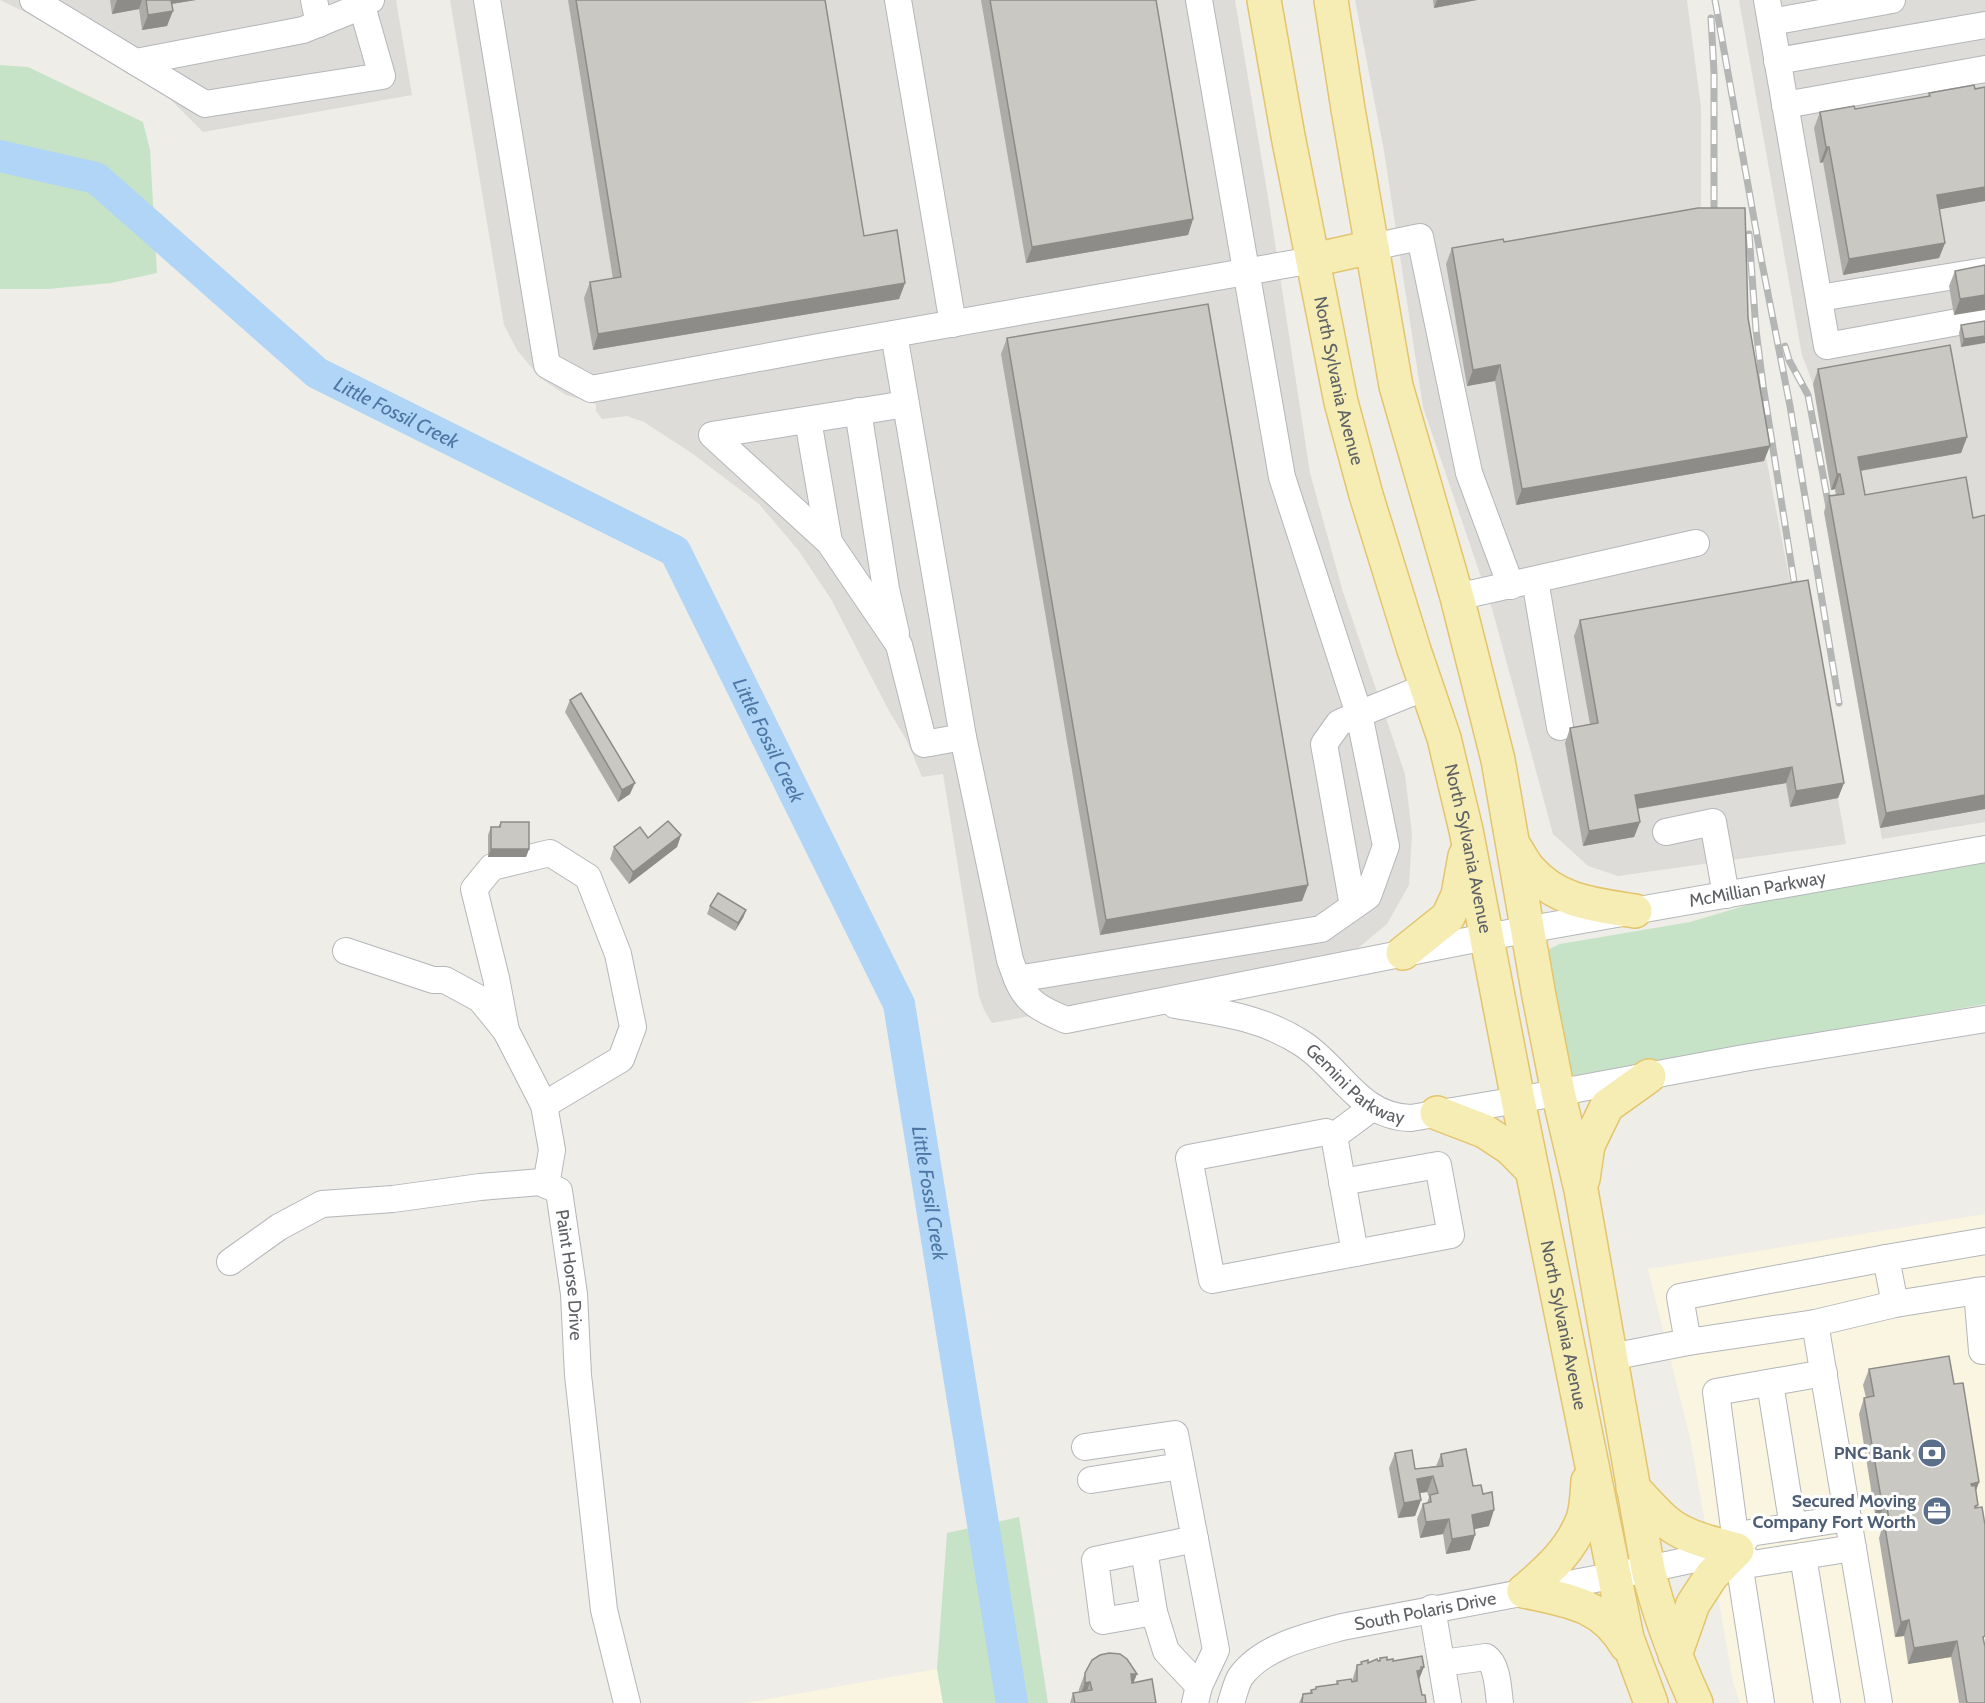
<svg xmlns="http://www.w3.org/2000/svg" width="1985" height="1703" font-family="Cabin,sans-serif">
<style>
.commercial{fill:#faf5e0}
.industrial{fill:#dedcd9}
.green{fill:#c7e3c7}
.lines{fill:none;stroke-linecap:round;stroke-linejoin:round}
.river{stroke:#b0d5f6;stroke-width:32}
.minor-casing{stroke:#b4b6ba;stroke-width:28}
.major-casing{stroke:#e2c56d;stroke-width:36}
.minor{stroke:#fff;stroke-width:26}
.major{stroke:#f6edb5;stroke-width:33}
.rail-casing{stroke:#b4b5b5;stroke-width:7}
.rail{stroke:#fff;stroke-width:4.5;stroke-dasharray:14;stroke-linecap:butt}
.wall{fill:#aeaca8}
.shaded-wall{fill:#8d8c88}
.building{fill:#cac8c3;stroke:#8d8c88;stroke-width:1.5}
.labels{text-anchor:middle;stroke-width:6;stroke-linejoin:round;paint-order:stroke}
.street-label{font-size:18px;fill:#5e6165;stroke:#fff}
.service-label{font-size:18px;font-weight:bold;fill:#4e5e75;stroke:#fff;text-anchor:end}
.water-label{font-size:20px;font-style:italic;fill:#4e77a6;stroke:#fff}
</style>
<rect width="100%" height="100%" fill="#efede7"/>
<g class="commercial">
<path d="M1985 1214V1703H1740L1733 1682 1690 1437 1648 1269Z"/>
<path d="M937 1669 943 1703H745Z"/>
</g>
<g class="industrial">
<path d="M0 0H396L412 95 203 132 169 98 89 43Z"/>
<path d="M450 0H1235L1268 197 1310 473 1343 592 1405 774 1412 834 1409 885 1387 924 1351 954 1327 961 992 1023 984 1010 979 996 943 774 922 777 907 741 888 709 831 599 799 551 759 504 693 454 644 422 627 416 602 419 596 411V404L566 395 540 378 517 350 504 325Z"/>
<path d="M1355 0H1687L1701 107V223L1742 333 1793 597 1802 595 1846 844 1618 876 1588 866 1553 834 1493 612 1423 407 1384 151Z"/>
<path d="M1739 0H1985V822L1882 839 1824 512 1838 509 1835 490H1831L1813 384 1802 355Z"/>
</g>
<g class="green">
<path d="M0 65 28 67 143 122 150 150 157 273 111 283 48 289H0Z"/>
<path d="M1985 858V1004L1578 1077 1572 1075 1548 954 1549 949 1560 944 1690 922 1764 900Z"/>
<path d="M1019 1517 1048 1703H943L937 1669 947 1533Z"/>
</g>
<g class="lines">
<path class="river" id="s1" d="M0 156 96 178 317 373 675 551 899 1004 1012 1703"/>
<g class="minor-casing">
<g id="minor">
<path d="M33 0 205 104 382 76 362 6 371 0"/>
<path d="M314 0 319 24"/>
<path d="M487 0 547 365 591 389 819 347 1313 260"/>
<path d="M898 0 953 324"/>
<path d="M1199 0 1282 477 1359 714 1426 687"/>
<path d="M1767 0 1827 346 1985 317"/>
<path d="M1771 22 1892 0"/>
<path d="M1777 61 1985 25"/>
<path d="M136 62 303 30 362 6"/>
<path d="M1785 105 1985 69"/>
<path d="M1372 247 1420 237 1469 473 1511 586"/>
<path d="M1819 298 1985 271"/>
<path d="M894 334 963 737 1010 960 1017 979 1321 929 1368 896 1386 846 1359 714 1339 723 1324 744 1353 906"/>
<path d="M906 404 712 435 829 542 899 645 924 744 963 737"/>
<path d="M858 411 886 589 896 633"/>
<path d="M808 420 829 542"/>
<path d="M1535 580 1560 727"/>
<path d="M1457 597 1696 543"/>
<path d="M1666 832 1713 822 1726 895"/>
<path d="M346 951 433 980H445L480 999 506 1031 544 1105 552 1150 546 1185"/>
<path id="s2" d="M1017 979C1027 1004 1043 1010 1066 1020L1486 937 1985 849"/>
<path id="s3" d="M1175 1005C1220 1012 1264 1018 1303 1044 1341 1069 1359 1117 1411 1118L1518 1100 1744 1058 1985 1019"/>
<path d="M506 1031 496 978 474 889 492 867 550 853 588 877 618 954 633 1027 621 1059 544 1105"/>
<path d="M1334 1136 1326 1132 1189 1158 1212 1280 1451 1235 1438 1165 1342 1182"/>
<path d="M1355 1253 1334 1136 1372 1108"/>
<path d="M1886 1258 1680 1297 1688 1342 1815 1323 1895 1304 1977 1291"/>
<path id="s4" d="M230 1262 279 1227 322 1204 393 1199 480 1187 541 1182 559 1191 574 1294 578 1375 604 1610 627 1703"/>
<path d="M1895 1304 1886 1258 1985 1241"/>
<path d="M1815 1323 1879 1703"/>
<path d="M1982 1351 1977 1291 1985 1290"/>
<path d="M1611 1357 1688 1342"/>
<path d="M1770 1383 1793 1527"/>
<path d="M1085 1447 1175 1434 1216 1650 1199 1686 1195 1703"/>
<path d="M1091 1480 1181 1466"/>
<path d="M1144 1550 1154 1612 1166 1651 1199 1686"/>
<path d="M1737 1550 1752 1564 1853 1548"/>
<path d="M1803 1556 1827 1703"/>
<path d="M1432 1608 1448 1703"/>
<path d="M1154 1612 1103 1621 1095 1560 1195 1539"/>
<path d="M1442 1663 1486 1657C1498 1665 1498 1690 1500 1703"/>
<path id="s5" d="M1231 1703C1234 1695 1236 1683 1241 1676 1263 1646 1309 1636 1342 1627L1648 1569 1737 1550 1750 1533 1848 1518"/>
<path d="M1761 1703 1737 1550 1716 1392 1824 1373"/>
</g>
</g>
<g class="major-casing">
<g id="major">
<path id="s6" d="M1264 0 1288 136 1341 402 1366 495 1414 650 1444 738 1466 830 1518 1100 1627 1638 1651 1703"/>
<path d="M1331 0 1348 109 1396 386 1457 597 1498 760 1539 996 1558 1092 1581 1190 1648 1569C1659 1616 1676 1659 1696 1703"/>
<path d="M1313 260 1372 247"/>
<path d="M1514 846C1519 853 1523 862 1529 869 1557 902 1596 905 1635 911"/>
<path d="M1403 953 1448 917 1458 895 1465 856"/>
<path d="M1437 1113 1484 1131 1510 1148 1532 1170"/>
<path d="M1583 1179 1588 1145 1607 1106 1649 1076"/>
<path d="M1633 1488C1643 1498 1652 1509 1663 1519 1682 1537 1712 1543 1737 1550L1712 1575 1693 1604 1675 1655"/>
<path d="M1524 1591C1549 1570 1571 1550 1583 1519 1587 1507 1587 1493 1588 1481"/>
<path d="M1524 1591C1566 1600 1603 1604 1626 1645"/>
</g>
</g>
<use href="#minor" class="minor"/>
<use href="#major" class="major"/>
<g class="rail-casing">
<g id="rail">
<path d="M1715 0 1761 258 1790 406 1839 703"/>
<path d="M1711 18 1714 73V224"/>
<path d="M1749 234 1756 330 1763 385 1796 594"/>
<path d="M1785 346 1789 360 1808 395 1829 507"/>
</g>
</g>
<use href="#rail" class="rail"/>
</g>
<g class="wall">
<path d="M110 0H196L172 4 167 26 142 30 139 9 112 14Z"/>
<path d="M568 0H825L864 236 905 283 899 299 593 350 584 298 590 282 613 279Z"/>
<path d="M981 0H1156L1193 219 1188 235 1026 263Z"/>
<path d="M1433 0H1477L1434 8Z"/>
<path d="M1985 87V201L1939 209 1945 243 1939 258 1843 275 1823 162 1820 163 1814 128 1820 112 1855 109 1928 97 1929 93Z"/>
<path d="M1504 242 1748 318 1764 461 1516 505 1495 381 1467 386 1446 264 1452 248Z"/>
<path d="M1985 265 1954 315 1949 286 1955 271Z"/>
<path d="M1985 321 1961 347 1959 333 1961 325Z"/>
<path d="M1007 338 1308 885 1302 901 1100 935 1001 354Z"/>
<path d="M1818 369 1967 437 1961 453 1861 471 1865 495 1985 809 1880 828 1824 512 1829 496 1836 495 1835 489 1831 490 1813 384Z"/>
<path d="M1580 620 1844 783 1838 798 1790 807 1786 783 1637 809 1640 822 1634 837 1583 846 1565 743 1570 728 1590 724 1574 636Z"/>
<path d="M570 700 630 794 618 802 565 712Z"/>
<path d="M501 822 529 849 526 857H488V835L491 827H498Z"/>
<path d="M681 835 677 847 629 884 610 859 614 847 648 838Z"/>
<path d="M710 906 746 910 743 918 735 931 707 914Z"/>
<path d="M1869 1369 1954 1384 1979 1482 1976 1491 1978 1505 1977 1508 1985 1703H1959L1951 1657 1908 1664 1904 1636 1895 1637 1879 1538 1882 1528 1880 1515 1881 1513 1875 1514 1859 1414 1864 1398H1866L1863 1385Z"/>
<path d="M1395 1453 1415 1469 1436 1466 1441 1454 1473 1486 1489 1526 1474 1529 1470 1550 1446 1554 1443 1534 1420 1538 1417 1519 1423 1504 1427 1503 1429 1497 1427 1492 1420 1493 1421 1500 1415 1516 1398 1518 1389 1468Z"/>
<path d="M1380 1658 1393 1661 1419 1680 1422 1695 1426 1703H1299L1303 1694 1310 1693 1311 1690 1315 1689 1316 1687 1336 1684 1337 1681H1352L1357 1665 1361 1664V1662L1368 1663 1379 1661Z"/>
<path d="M1085 1673 1134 1682 1156 1703H1070L1073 1693 1079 1692V1689Z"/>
</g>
<g class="shaded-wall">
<path d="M117 0H142L139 9 112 14Z"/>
<path d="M165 0H196L164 5Z"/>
<path d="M1437 0H1477L1434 8Z"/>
<path d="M173 11 167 26 142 30 148 15Z"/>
<path d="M1826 147H1829L1823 162 1820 163Z"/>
<path d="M1985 187V201L1931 211 1937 195Z"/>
<path d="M1193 219 1188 235 1026 263 1032 247Z"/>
<path d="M1945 243 1939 258 1843 275 1849 259Z"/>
<path d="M905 283 899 299 593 350 598 334Z"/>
<path d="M1985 295V310L1954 315 1960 299Z"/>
<path d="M1985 336V343L1961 347 1964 339Z"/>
<path d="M1500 365 1495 381 1467 386 1473 370Z"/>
<path d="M1967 437 1961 453 1852 472 1858 457Z"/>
<path d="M1770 446 1764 461 1516 505 1522 489Z"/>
<path d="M1837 474H1840L1835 489 1831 490Z"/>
<path d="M1792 767 1786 783 1629 810 1635 795Z"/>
<path d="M635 783 630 794 618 802 622 790Z"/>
<path d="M1844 783 1838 798 1790 807 1796 791Z"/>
<path d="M1985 795V809L1880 828 1886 813Z"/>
<path d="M1640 822 1634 837 1583 846 1589 831Z"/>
<path d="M681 835 677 847 629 884 633 872Z"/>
<path d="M491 849H529L526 857H488Z"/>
<path d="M1308 885 1302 901 1100 935 1106 920Z"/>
<path d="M746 910 743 918 735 931 738 923Z"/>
<path d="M1433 1476 1427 1492 1411 1494 1417 1479Z"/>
<path d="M1979 1482 1973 1498 1971 1484Z"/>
<path d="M1888 1497 1886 1503V1500L1881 1513 1875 1514 1881 1498Z"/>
<path d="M1421 1500 1415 1516 1398 1518 1404 1503Z"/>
<path d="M1494 1510 1489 1526 1466 1531 1472 1515Z"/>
<path d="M1449 1519 1443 1534 1420 1538 1426 1522Z"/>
<path d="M1475 1535 1470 1550 1446 1554 1452 1539Z"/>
<path d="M1909 1620 1904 1636 1895 1637 1901 1622Z"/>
<path d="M1957 1641 1951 1657 1908 1664 1914 1648Z"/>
<path d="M1421 1667H1424L1418 1682 1417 1671Z"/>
<path d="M1131 1674H1137L1131 1689Z"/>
<path d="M1090 1682 1085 1697 1079 1698 1085 1683Z"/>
</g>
<g class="building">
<path d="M146 0H171L173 11 148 15Z"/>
<path d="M576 0H825L864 236 897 230 905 283 598 334 590 282 621 277Z"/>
<path d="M990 0H1156L1193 219 1032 247Z"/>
<path d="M1974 85 1975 89 1985 87V187L1937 195 1945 243 1849 259 1829 147H1826L1820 112 1854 106 1855 109 1930 96 1929 93Z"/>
<path d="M1698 208H1745L1748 318 1770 446 1522 489 1500 365 1473 370 1452 248 1503 239 1504 242Z"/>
<path d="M1985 265V295L1960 299 1955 271Z"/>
<path d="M1208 304 1308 885 1106 920 1007 338Z"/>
<path d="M1985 321V336L1964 339 1961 325Z"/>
<path d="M1950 345 1967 437 1858 457 1865 495 1966 477 1973 518 1985 515V795L1886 813 1829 496 1844 494 1840 474H1837L1818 369Z"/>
<path d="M1808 580 1844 783 1796 791 1792 767 1635 795 1640 822 1589 831 1570 728 1598 723 1580 620Z"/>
<path d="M581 693 635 783 622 790 570 700Z"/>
<path d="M668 821 681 835 633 872 614 847 640 827 648 838Z"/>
<path d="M501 822H529V849H491V827H500Z"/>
<path d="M718 893 746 910 738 923 710 906Z"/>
<path d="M1949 1356 1954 1384 1963 1383 1979 1482 1971 1484 1972 1486 1975 1485 1978 1505 1975 1506V1508L1982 1507 1985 1525V1636L1983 1637 1985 1647V1703H1967L1957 1641 1914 1648 1909 1620 1901 1622 1884 1522 1892 1521 1889 1520 1886 1500 1889 1499 1888 1497 1881 1498 1864 1398 1874 1396 1869 1369Z"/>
<path d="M1466 1449 1473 1486 1481 1485 1483 1494 1492 1492 1494 1510 1472 1515 1475 1535 1452 1539 1449 1519 1426 1522 1423 1504 1431 1502 1430 1495 1438 1493 1433 1476 1417 1479 1421 1500 1404 1503 1395 1453 1412 1450 1415 1469 1443 1466 1441 1454Z"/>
<path d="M1109 1653 1120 1654 1127 1659 1137 1674H1131L1132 1683 1152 1679 1156 1703H1075L1073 1693 1092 1690 1090 1682 1085 1683V1673L1092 1660 1100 1655Z"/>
<path d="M1422 1656 1424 1667H1421V1670L1417 1671 1422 1695H1425L1426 1703H1302L1303 1694 1312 1693 1311 1690 1316 1689V1687L1338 1684 1337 1681 1351 1679 1352 1682 1357 1681V1665L1362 1664 1361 1662 1368 1660V1663L1377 1659 1378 1661H1380V1658L1387 1657V1660L1393 1659V1661Z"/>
</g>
<defs>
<g id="bank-disc" transform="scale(1.5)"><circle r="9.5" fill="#5c6f8a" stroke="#fff"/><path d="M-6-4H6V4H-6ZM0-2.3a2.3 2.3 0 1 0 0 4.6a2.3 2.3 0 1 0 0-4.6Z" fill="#fff"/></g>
<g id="office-disc" transform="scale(1.5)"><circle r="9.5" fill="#5c6f8a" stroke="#fff"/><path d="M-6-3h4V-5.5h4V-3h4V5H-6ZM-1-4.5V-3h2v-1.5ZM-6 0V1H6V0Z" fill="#fff"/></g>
</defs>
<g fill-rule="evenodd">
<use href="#bank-disc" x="1932" y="1453"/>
<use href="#office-disc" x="1937" y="1511"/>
</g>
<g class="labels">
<g class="street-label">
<text dy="6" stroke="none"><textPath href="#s6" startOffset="388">North Sylvania Avenue</textPath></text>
<text dy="6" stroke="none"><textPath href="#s6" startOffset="874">North Sylvania Avenue</textPath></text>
<text dy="6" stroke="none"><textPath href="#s2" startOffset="770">McMillian Parkway</textPath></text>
<text dy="6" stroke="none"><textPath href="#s3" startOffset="202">Gemini Parkway</textPath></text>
<text dy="6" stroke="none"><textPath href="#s4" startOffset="434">Paint Horse Drive</textPath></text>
<text dy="6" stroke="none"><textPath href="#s6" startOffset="1360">North Sylvania Avenue</textPath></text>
<text dy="6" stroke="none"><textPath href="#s5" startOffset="228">South Polaris Drive</textPath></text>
</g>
<g class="service-label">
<text x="1911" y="1459">PNC Bank</text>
<text x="1916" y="1507">Secured Moving<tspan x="1916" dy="21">Company Fort Worth</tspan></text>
</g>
<g class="water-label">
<text dy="7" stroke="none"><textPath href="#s1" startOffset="482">Little Fossil Creek</textPath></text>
<text dy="7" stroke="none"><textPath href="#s1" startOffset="1004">Little Fossil Creek</textPath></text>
<text dy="7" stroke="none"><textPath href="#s1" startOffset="1490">Little Fossil Creek</textPath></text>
</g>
</g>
</svg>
